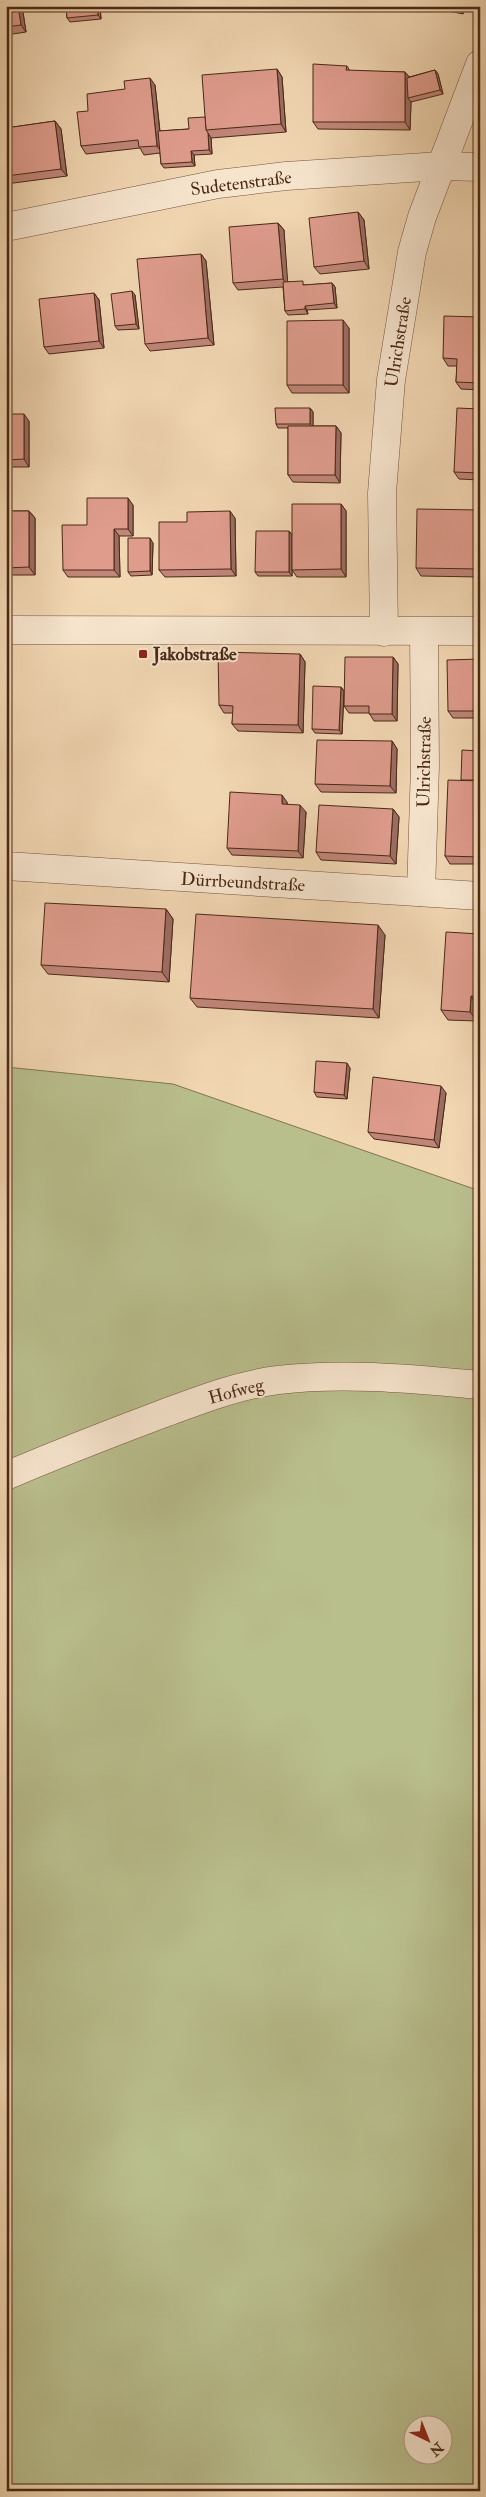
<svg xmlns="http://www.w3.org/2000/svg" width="486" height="2497" font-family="'IM FELL Double Pica',serif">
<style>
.green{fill:#b9be8d;stroke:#827451;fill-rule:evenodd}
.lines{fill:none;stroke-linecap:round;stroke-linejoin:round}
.street-casing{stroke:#74543c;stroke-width:29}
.street{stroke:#f6e4cd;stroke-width:28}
.wall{fill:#c08679;stroke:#4a2915}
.shaded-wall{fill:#9c6d63;stroke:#4a2915}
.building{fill:#df9c8d;stroke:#4a2915}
.poi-dot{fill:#8f2418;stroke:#f6e4cd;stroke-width:2}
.labels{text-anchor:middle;stroke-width:4;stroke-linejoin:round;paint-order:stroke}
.street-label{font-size:18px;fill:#4a2915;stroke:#f6e4cd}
.poi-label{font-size:18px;font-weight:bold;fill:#4a2915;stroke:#f6e4cd;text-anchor:start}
</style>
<rect width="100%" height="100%" fill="#f1d6b2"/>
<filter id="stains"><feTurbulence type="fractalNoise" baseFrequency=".004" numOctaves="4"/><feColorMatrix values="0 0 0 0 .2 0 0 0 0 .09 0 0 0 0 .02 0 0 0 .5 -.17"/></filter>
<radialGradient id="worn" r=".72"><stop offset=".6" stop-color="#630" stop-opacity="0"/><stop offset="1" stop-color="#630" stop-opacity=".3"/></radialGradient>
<path class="green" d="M6 1067 173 1084 480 1191V2491H6ZM414 2424H444V2454H414Z"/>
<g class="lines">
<g class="street-casing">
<g id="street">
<path d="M6 227 218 184 286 176 441 166 480 167"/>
<path d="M6 630 480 631"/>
<path d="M384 632 382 493 391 380 412 252 422 217 480 64"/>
<path d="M6 866 480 896"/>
<path d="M421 892 425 766 424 632"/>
<path d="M6 1476C57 1454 109 1434 162 1414 200 1400 238 1385 278 1380 345 1372 413 1379 480 1385"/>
</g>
</g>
<use href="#street" class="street"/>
</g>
<g class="wall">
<path d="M6 6H22L26 32 6 35Z"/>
<path d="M66 6H100L101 19 70 22 67 18Z"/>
<path d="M425 6H465L463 14Z"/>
<path d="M347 66 350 71 405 72 409 77 435 70 438 74 443 94 411 102 410 130 318 129 313 122Z"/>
<path d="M277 69 282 77 286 132 211 138 212 154 194 155 195 166 164 168 161 164 160 153 144 155 140 148 86 154 81 146 88 111 155 85 160 131 189 129 205 117Z"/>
<path d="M55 121 61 129 67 176 6 184V128Z"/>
<path d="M358 212 364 220 369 269 320 274 314 267Z"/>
<path d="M278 223 284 230 287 282 306 285 332 283 335 287 337 308 307 310 308 314 288 315 285 311 283 287 238 290 233 283Z"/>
<path d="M201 254 206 261 214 345 150 351 145 344Z"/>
<path d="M94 293 99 300 104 348 49 354 44 347Z"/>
<path d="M135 295 139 329 118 330 115 326Z"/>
<path d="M480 317V390L461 389 456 382 457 366H448L443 358Z"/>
<path d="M349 328V393H292L287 385Z"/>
<path d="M310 408 313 412V426H336L341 433 340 483 293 482 288 475V428H278L276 424Z"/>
<path d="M480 409V480L459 479 454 472Z"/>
<path d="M6 414 29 421V467H6Z"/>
<path d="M341 504 346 511V577H297L292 570Z"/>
<path d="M133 505V536H119L120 577H68L63 570 87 525Z"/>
<path d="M480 510V577L421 576 416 568Z"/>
<path d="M6 511H29L35 518V575H6Z"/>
<path d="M235 518 236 576 165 577 159 570 187 522Z"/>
<path d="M289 531 292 535V576H258L255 572Z"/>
<path d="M153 543 152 575 131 576 128 572Z"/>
<path d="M300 654 305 662 303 733 238 731 232 724 233 713H224L219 705Z"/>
<path d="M393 657 398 664 397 721H374L369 713H349L344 706Z"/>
<path d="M480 659V718H453L448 711Z"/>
<path d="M341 687 344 691 342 734 315 733 312 729Z"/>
<path d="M392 741 397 749 396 793 321 792 315 784Z"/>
<path d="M480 751V864H450L445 856 462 781 461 780Z"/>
<path d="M287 802V804L306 812 303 858 232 855 227 848Z"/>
<path d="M393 809 399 817 396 864 321 860 316 852Z"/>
<path d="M166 909 173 919 169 982 48 974 41 965Z"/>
<path d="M480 934V1006H478L477 1021 448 1020 441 1010Z"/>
<path d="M385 935 379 1018 197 1007 190 998Z"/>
<path d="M350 1068 347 1099 317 1097 314 1092Z"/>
<path d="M446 1093 439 1148 374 1139 368 1132Z"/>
</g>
<g class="shaded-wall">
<path d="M18 6H22L26 32 21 25Z"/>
<path d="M97 6H100L101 19 98 15Z"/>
<path d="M458 6H465L463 14Z"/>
<path d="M277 69 282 77 286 132 281 124Z"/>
<path d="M435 70 438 74 443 94 440 90Z"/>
<path d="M405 72 411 79 408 98 411 102 410 130 405 122Z"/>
<path d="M150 78 155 85 162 153 157 146Z"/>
<path d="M55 121 61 129 67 176 61 169Z"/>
<path d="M208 133 211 138 212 154 209 150Z"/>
<path d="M191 151 194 155 195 166 192 162Z"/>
<path d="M358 212 364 220 369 269 364 261Z"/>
<path d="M278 223 284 230 288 286 283 279Z"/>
<path d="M201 254 206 261 214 345 208 338Z"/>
<path d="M332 283 335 287 337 308 334 303Z"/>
<path d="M132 291 135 295 139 329 136 324Z"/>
<path d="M94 293 99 300 104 348 99 341Z"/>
<path d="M305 306 307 310 308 314 305 309Z"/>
<path d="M343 320 349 328V393L343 385Z"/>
<path d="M310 408 313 412V429L310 424Z"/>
<path d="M24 414 29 421V467L24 459Z"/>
<path d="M336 426 341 433 340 483 335 475Z"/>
<path d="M128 498 133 505V536L128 529Z"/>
<path d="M341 504 346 511V577L341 569Z"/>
<path d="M29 511 35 518V575L29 567Z"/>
<path d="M230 511 235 518 236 576 231 569Z"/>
<path d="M114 529 119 536 120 577 114 570Z"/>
<path d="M289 531 292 535V576L289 572Z"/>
<path d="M150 538 153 543 152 575 150 571Z"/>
<path d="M300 654 305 662 303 733 298 725Z"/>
<path d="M393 657 398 664 397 721 392 714Z"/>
<path d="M341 687 344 691 342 734 339 730Z"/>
<path d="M392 741 397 749 396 793 390 786Z"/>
<path d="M282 795 287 802V811L282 804Z"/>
<path d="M300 805 306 812 303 858 298 851Z"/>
<path d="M393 809 399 817 396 864 390 856Z"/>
<path d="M166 909 173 919 169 982 162 972Z"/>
<path d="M378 925 385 935 379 1018 373 1009Z"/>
<path d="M471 996 478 1006 477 1021 470 1012Z"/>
<path d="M347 1063 350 1068 347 1099 344 1095Z"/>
<path d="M441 1086 446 1093 439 1148 434 1140Z"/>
</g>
<g class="building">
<path d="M6 6H18L21 25 6 27Z"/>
<path d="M66 6H97L98 15 67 18Z"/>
<path d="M313 64 347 66 346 70 405 72V122H313Z"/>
<path d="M277 69 281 124 206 130 202 75Z"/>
<path d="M435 70 440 90 408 98 407 78Z"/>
<path d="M150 78 157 146 139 147 138 140 81 146 77 112 88 111 87 94 125 89 124 81Z"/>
<path d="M205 117 206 130 208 133 209 150 191 151 192 162 161 164 158 131 189 129 188 118Z"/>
<path d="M55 121 61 169 6 176V128Z"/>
<path d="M358 212 364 261 314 267 309 218Z"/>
<path d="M278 223 283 279 233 283 229 227Z"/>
<path d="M201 254 208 338 145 344 137 259Z"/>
<path d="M303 281V285L332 283 334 303 305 306V309L285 311 283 282Z"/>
<path d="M132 291 136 324 115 326 111 294Z"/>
<path d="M94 293 99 341 44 347 39 299Z"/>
<path d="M444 316 480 317V383L456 382 457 359 443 358Z"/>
<path d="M343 320V385H287V321Z"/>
<path d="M275 408H310V424H276Z"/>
<path d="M457 408 480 409V473L454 472Z"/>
<path d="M6 414H24V459L6 460Z"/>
<path d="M288 426H336L335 475H288Z"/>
<path d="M87 498H128V529H114V570H63L62 525H87Z"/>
<path d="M292 504H341V569L292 570Z"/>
<path d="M417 509 480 510V569L416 568Z"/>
<path d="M6 511H29V567L6 568Z"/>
<path d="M230 511 231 569 159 570V522H187V512Z"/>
<path d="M256 531H289V572H255Z"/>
<path d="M128 538H150V571L128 572Z"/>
<path d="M218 652 300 654 298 725 232 724 233 706 219 705Z"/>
<path d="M345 657H393L392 714H369V706H344Z"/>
<path d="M480 659V711H448L447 660Z"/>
<path d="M313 686 341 687 339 730 312 729Z"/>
<path d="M317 740 392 741 390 786 315 784Z"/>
<path d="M462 750 480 751V780H461Z"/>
<path d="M448 780 480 781V857L445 856Z"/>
<path d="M230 792 282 795V804L300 805 298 851 227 848Z"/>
<path d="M319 805 393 809 390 856 316 852Z"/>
<path d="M45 903 166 909 162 972 41 965Z"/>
<path d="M196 914 378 925 373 1009 190 998Z"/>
<path d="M446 932 480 934V997L471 996 470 1012 441 1010Z"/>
<path d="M316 1061 347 1063 344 1095 314 1092Z"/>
<path d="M373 1077 441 1086 434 1140 368 1132Z"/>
</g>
<rect class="poi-dot" x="138" y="649" width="10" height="10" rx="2.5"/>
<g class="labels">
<g class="street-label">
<text transform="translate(241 183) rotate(-7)" y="6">Sudetenstraße</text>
<text transform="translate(398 342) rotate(-81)" y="6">Ulrichstraße</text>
<text transform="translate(424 762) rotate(-89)" y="6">Ulrichstraße</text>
<text transform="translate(243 882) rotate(3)" y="6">Dürrbeundstraße</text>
<text transform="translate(236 1391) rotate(-15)" y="6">Hofweg</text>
</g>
<g class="poi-label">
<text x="153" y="660">Jakobstraße</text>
</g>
</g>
<rect width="486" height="2497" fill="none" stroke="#f1d6b2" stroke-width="25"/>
<rect x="8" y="8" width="471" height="2482" fill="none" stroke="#4a2915" stroke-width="2.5"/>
<rect x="12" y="12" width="461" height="2472" fill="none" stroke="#4a2915"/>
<g transform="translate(428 2440) rotate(137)"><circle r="24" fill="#f6e4cd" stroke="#b19983"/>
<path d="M0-4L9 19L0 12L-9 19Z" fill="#8f2418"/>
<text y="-8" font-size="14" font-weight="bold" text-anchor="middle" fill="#4a2915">N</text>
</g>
<rect width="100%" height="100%" filter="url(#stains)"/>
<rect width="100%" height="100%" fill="url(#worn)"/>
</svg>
